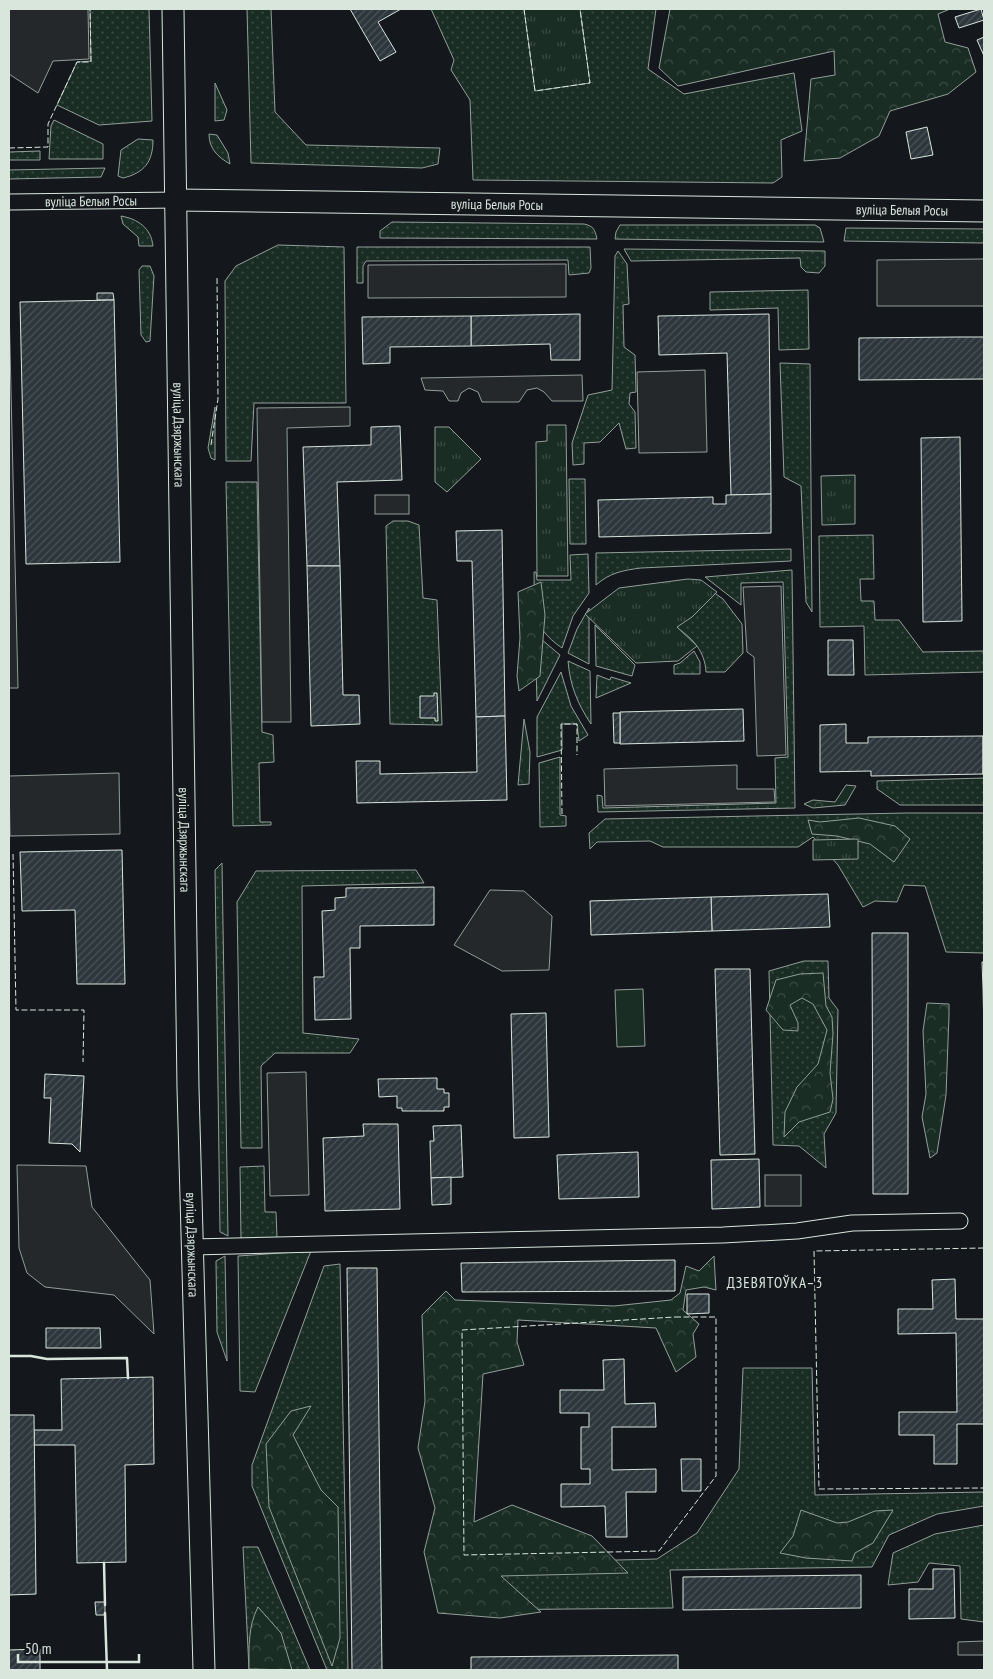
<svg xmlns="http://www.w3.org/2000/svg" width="993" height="1679" font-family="'PT Sans Narrow',sans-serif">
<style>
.grass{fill:url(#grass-dots);stroke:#939e99}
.forest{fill:url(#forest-crowns);stroke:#939e99}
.park{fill:url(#park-tufts);stroke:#939e99}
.pitch{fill:#1a2d24;stroke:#939e99}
.parking{fill:#24282b;stroke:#939e99}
.building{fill:url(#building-hatch);stroke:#d8e6dc}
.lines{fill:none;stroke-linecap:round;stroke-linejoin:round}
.street-casing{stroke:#d8e6dc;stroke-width:17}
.secondary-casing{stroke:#d8e6dc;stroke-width:23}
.street{stroke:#14181c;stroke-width:15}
.secondary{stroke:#14181c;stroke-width:21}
.fence{stroke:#d8e6dc;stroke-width:1;stroke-dasharray:6 2.5;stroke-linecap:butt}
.wall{stroke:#d8e6dc;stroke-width:2.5}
.labels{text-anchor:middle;stroke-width:4;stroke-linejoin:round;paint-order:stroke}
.street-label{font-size:14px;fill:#d8e6dc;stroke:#14181c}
.neighbourhood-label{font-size:15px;letter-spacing:1px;fill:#d8e6dc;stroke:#14181c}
</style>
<defs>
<pattern id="grass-dots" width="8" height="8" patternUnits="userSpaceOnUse" patternTransform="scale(1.25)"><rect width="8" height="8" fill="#1a2d24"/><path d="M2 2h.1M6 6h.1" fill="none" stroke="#3b4b43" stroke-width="1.8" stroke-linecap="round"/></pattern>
<pattern id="forest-crowns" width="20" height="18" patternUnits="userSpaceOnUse" patternTransform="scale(1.25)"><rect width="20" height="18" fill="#1a2d24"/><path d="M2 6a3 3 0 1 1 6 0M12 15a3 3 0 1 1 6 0" fill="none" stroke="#3b4b43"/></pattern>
<pattern id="park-tufts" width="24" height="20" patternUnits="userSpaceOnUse" patternTransform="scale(1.25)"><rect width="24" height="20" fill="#1a2d24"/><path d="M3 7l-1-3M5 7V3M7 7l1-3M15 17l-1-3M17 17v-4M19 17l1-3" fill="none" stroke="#3b4b43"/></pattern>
<pattern id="building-hatch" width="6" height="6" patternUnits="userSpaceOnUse" patternTransform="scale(1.25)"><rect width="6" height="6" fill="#2c363c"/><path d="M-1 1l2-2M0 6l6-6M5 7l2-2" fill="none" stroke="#4a5358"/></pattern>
</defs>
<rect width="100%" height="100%" fill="#14181c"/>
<g class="grass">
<path d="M90 9H149L152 121 99 125 57 105 77 62 91 61Z"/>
<path d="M247 9H271L275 112 306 145 440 148 438 164 422 168 251 163Z"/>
<path d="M431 9H656L648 69 684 94 794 73 802 131 781 140 782 177 773 183 473 180 470 100 451 70 454 60Z"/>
<path d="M215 83 227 110 224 120 215 121Z"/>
<path d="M54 120 103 144V159H49L51 126Z"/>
<path d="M209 134 217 135 228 153 230 164C218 157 209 149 209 134Z"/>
<path d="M138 139 153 140C153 162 144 173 123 178L118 176 121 150Z"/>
<path d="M40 151V160H9V152Z"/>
<path d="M105 168 101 177 9 179V170Z"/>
<path d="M121 216C138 219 151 228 153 246H139L138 237 123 224Z"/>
<path d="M392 222 584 224C593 226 595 229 597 239L380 238V231Z"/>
<path d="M620 225H815L820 228 824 242 615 239 616 232Z"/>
<path d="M846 228 984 229V243L844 241Z"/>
<path d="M278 245 344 247 346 403H254L251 461H226L225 281 236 266Z"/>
<path d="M357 247H590L591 268 589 273 569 275 568 260 366 261 363 266V283H357Z"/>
<path d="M624 249 825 251V266L819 273 806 272 801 267 800 258 631 261Z"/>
<path d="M618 251 627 264 629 304 623 305 624 347 635 355 636 392 630 393 629 404 635 412 636 448 626 449 619 423 600 442 584 443V464L573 465 572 443 588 395 612 390 615 256Z"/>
<path d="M142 266H150L154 276 150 341 146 342 141 335 139 270Z"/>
<path d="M808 290 809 349 779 350 778 308 710 310V292Z"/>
<path d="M780 363 810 364 812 612 806 602 801 486 784 477Z"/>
<path d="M215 407V460L211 458 208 448Z"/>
<path d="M569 479H585L586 544H570Z"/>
<path d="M226 482H257L262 732 273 735 274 762 259 763 260 822H271V825L233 826Z"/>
<path d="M393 521H408L419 525 423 598 437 600 442 725 390 724 386 526Z"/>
<path d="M873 535 874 579H860L861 601H874L875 620H899L923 652 984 651V672L865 675 864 626 820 627 819 536Z"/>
<path d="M791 549V561L641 568C624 570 609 573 596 585V553Z"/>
<path d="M588 554 589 593 573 616 562 648C529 625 535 608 534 572H536L537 580H571L570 555Z"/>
<path d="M792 570 795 808 598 812 597 795 602 796 603 808 776 803 775 758 788 757 783 582 741 583V605L705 577Z"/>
<path d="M698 581 723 599 742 624 743 653 725 672H706C705 651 692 637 674 626Z"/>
<path d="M589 608V664L568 653 577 629Z"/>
<path d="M595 625 635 665 632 676 596 666Z"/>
<path d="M535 634 560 655 537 701Z"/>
<path d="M694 651 700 662V674H674V665L680 663Z"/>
<path d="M568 661 590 671 591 724C577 703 570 685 568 661Z"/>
<path d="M561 672 571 706 588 735 579 741 577 724H562V750L537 757V717Z"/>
<path d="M597 675 610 680 611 677 631 683 596 698Z"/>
<path d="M560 757V815L566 816V826L540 827 539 763Z"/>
<path d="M984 778V805H900L877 789V781Z"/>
<path d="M907 813H984V953L946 952 925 886 904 885 897 902 875 901 863 907 838 865 813 837 798 847H663L650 841 597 842 590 849 589 833 605 819Z"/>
<path d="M222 863 228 1236 220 1232 215 870Z"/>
<path d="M416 870 424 883 302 886 303 1033 359 1039 350 1053H275L261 1066 262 1148H241L237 902 256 871Z"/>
<path d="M804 961H828L829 998 838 1010 836 1113 824 1134 826 1168 799 1146 773 1145 769 971Z"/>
<path d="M264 1166 265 1212H276L277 1238 241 1239 240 1167Z"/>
<path d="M311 1251 255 1392 240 1391 238 1256Z"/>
<path d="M225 1256 227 1361 217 1332 216 1261Z"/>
<path d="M340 1264 348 1670H327L252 1486V1465L324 1266Z"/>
<path d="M743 1368H812L815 1495 984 1492V1506L937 1514 889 1535 872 1567 670 1570 673 1608 468 1610 464 1564 657 1559 697 1533 739 1469Z"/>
<path d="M984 1525V1622L961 1619 960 1566 929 1563 918 1582 888 1585 893 1553 935 1534Z"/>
<path d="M243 1547H258L310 1670H249Z"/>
</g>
<g class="forest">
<path d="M670 9H950L938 14 945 42 968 48 976 72 948 94 890 111 879 136 840 158 804 161 811 79 835 75 834 51 678 86 659 68Z"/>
<path d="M541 582 545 615 540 676 519 691 517 676 520 638 518 592Z"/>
<path d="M524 719 530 752 529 784 518 785Z"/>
<path d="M846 785 856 786 845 805 813 808 804 804 813 800 835 802Z"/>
<path d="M859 818 895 826 910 839 894 862 870 844 837 836 812 834 808 820 820 822Z"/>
<path d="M823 973 826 1006 832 1017 833 1034 830 1073 833 1099 830 1112 799 1122 784 1137 785 1112 797 1087 818 1064 827 1030 813 1004 802 998 790 1005 798 1023V1031L783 1030 766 1010 776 980 800 974Z"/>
<path d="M927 1003 949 1004V1015L946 1095 937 1153 930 1158 922 1117 926 1094 923 1031Z"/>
<path d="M714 1256 716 1290 704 1287 686 1290 683 1310 699 1324 693 1334 696 1357 676 1372 656 1328 518 1320 517 1342 524 1365 483 1374 474 1522 512 1505 592 1536 628 1573 501 1576 541 1612 500 1618 438 1613 424 1552 435 1508 418 1448 425 1401 422 1315 446 1291 455 1300 614 1306 671 1300 680 1293 686 1266 699 1271Z"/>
<path d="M311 1406 293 1435 321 1490 338 1507 340 1638 332 1666 269 1507 266 1444 291 1411Z"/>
<path d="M801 1510 837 1523 848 1522 875 1511 893 1510 873 1543 855 1553 852 1561 806 1558 780 1553 793 1536Z"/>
<path d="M258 1607 281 1633 292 1670 249 1669C249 1647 248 1626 258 1607Z"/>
</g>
<g class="park">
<path d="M524 9H580L590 83 535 91Z"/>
<path d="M547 425H566L568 576H537L536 442 547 441Z"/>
<path d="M435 427H449L481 459 447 492 435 482Z"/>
<path d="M855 475V524L822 525 821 476Z"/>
<path d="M688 579 701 580 717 592 692 617 677 627 697 646 678 661 636 663 585 614 619 588Z"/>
<path d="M858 839V859L813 860V840Z"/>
</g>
<path class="pitch" d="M643 989 645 1046 617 1047 615 990Z"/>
<g class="parking">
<path d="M9 9H88L89 59 53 61 38 93 9 74Z"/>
<path d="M984 259V306H877V260Z"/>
<path d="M566 264V297L368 298V265Z"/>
<path d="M9 304V306L18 688H9Z"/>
<path d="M705 370 707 452 639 453 637 372Z"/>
<path d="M582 375 583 401H552L544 392 537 388 527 390 519 402H482L478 392 469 388 461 393 458 401H449L443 391 425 390 421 378Z"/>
<path d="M350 407V426L287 428 291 722H262L257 408Z"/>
<rect x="375" y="495" width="34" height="19"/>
<path d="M781 586 786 755 757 756 754 657 747 652 743 587Z"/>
<path d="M737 765V789H774L775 802 605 806 604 769Z"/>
<path d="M119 773 120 834 10 836 9 776Z"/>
<path d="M490 890 524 891 552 916 549 970 502 971 454 945Z"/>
<path d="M306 1072 309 1195 270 1196 267 1073Z"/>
<path d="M17 1165 86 1166 92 1207 150 1280 154 1334 114 1295 45 1287 27 1273 19 1248Z"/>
<rect x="765" y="1175" width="36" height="31"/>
<path d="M984 1641V1655H958V1642Z"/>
</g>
<g class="building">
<path d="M350 9H401L378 22 396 52 380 61Z"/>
<path d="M981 9 984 20 959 28 955 17Z"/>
<path d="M984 37V56L977 40Z"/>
<path d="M927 127 933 155 911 159 906 132Z"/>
<path d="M97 293H113L114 300H97Z"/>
<path d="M114 300 120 562 26 564 20 302Z"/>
<path d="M580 314V360H551L550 344 471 346V316Z"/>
<path d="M769 314 771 494 731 495 727 353 659 355 658 316Z"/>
<path d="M471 316V346L390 347V363L363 364 362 317Z"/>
<path d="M955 337H984V379L859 380V338Z"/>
<path d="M400 426 402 480 337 482 340 566H307L303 447 371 445V427Z"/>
<path d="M960 437 962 621 923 622 921 438Z"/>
<path d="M771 494V533L599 537 598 500 713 497V504H726V495Z"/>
<path d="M502 530 505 716 476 717 472 561H457L456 531Z"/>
<path d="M307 566H340L343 695H359L360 724 311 726Z"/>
<path d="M828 640H853L854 675H828Z"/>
<path d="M434 693H437L438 721H435V718H420V696H434Z"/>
<path d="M743 709 744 741 620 744V712Z"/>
<path d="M613 713H620V743H614Z"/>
<path d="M505 716 507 800 357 803 356 761H380V774L477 772 476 717Z"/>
<path d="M846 724V743H868V737L983 736V774L871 776V771L820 772V725Z"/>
<rect x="983" y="736" width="1" height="38"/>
<path d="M122 850 125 984H77L75 910 22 911 20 852Z"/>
<path d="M434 887V925L360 926V948H350L351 1019 315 1020 314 977H324L322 911 335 910V898L346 897V888Z"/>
<path d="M828 894 830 927 712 931 711 897Z"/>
<path d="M711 897 712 931 591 935 590 901Z"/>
<path d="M872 933H908V1194H873Z"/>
<path d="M982 962H984V1033L983 988Z"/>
<path d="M715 969H750L755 1154 720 1155Z"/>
<path d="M546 1013 549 1137 514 1138 511 1014Z"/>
<path d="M45 1074 84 1076 80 1152 72 1144 49 1143 51 1098H44Z"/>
<path d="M437 1078V1089H444V1093H449V1107H444V1111H402V1108H397V1096L379 1097 378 1079Z"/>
<path d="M363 1124H398L400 1209 325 1211 323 1138 364 1136Z"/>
<path d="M461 1125 463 1177 431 1178 430 1141H434L433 1126Z"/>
<path d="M638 1152 639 1197 559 1199 557 1155Z"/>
<path d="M759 1159 760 1207 712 1209 711 1160Z"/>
<path d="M451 1177V1204L432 1205 431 1178Z"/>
<path d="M675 1260V1291L462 1292 461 1263Z"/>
<path d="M347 1268H377L382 1670H352Z"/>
<path d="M955 1279 956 1319H984V1424H957V1464H934V1435H899V1412H957L956 1333 898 1334V1309H933L932 1280Z"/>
<path d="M687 1294H709V1313L687 1314Z"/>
<path d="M46 1328H100L101 1348H46Z"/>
<path d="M624 1359 625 1404 655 1403 656 1427H612V1470L656 1469V1492H626L627 1537H606L605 1506 561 1507V1484H590V1469H581V1427H589V1413H560V1390H604L603 1360Z"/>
<path d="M153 1377 154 1464 125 1465 126 1562 77 1563 75 1445H34V1430H62L61 1379Z"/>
<path d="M9 1415H34L36 1594 9 1595Z"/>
<path d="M681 1459H701V1491H682Z"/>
<path d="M933 1569H954L955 1618 909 1619V1589H933Z"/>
<path d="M861 1575V1608L683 1610V1577Z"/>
<path d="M95 1602H105V1615H96Z"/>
<path d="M40 1649V1670H9V1650Z"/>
<path d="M678 1655V1670H471V1657Z"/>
</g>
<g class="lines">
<g class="street-casing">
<g id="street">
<path id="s1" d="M9 202 177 200"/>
<path d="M192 1247 723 1235 797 1231 852 1223 960 1221"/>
</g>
</g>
<g class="secondary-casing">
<g id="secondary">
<path id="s2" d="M173 9 188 1088 204 1670"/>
<path id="s3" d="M177 200 984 211"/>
</g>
</g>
<use href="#street" class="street"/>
<use href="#secondary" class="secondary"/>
<g class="fence">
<path d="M524 9 535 91 590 83 580 9"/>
<path d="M9 148 48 147V124L77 62H91L90 9"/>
<path d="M211 445 218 399 217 276"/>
<path d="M562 814 561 724H577V755"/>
<path d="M13 854 16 1010H84L83 1062"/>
<path d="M984 1248 814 1251 819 1489 984 1488"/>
<path d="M675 1317H716V1476L659 1551 464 1555 462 1330Z"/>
</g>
<g class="wall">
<path d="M9 1356H31L47 1359 127 1358 128 1378"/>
<path d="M104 1563 105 1605"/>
<path d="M105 1613 107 1670"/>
</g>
</g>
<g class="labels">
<g class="street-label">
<text dy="5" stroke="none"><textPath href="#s1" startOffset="82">вуліца Белыя Росы</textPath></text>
<text dy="5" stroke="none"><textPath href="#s3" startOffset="320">вуліца Белыя Росы</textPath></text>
<text dy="5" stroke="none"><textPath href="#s3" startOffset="725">вуліца Белыя Росы</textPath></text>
<text dy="5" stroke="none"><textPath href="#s2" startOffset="426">вуліца Дзяржынскага</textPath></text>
<text dy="5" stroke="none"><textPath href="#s2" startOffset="831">вуліца Дзяржынскага</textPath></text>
<text dy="5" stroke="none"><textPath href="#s2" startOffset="1236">вуліца Дзяржынскага</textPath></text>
</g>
<g class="neighbourhood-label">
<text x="775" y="1288">ДЗЕВЯТОЎКА–3</text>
</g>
</g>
<rect width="993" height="1679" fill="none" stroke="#d8e6dc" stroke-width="20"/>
<path d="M18 1654v8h121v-8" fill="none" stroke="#d8e6dc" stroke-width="2.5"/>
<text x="25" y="1654" font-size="15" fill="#d8e6dc" stroke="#14181c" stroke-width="4" paint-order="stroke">50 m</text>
</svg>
